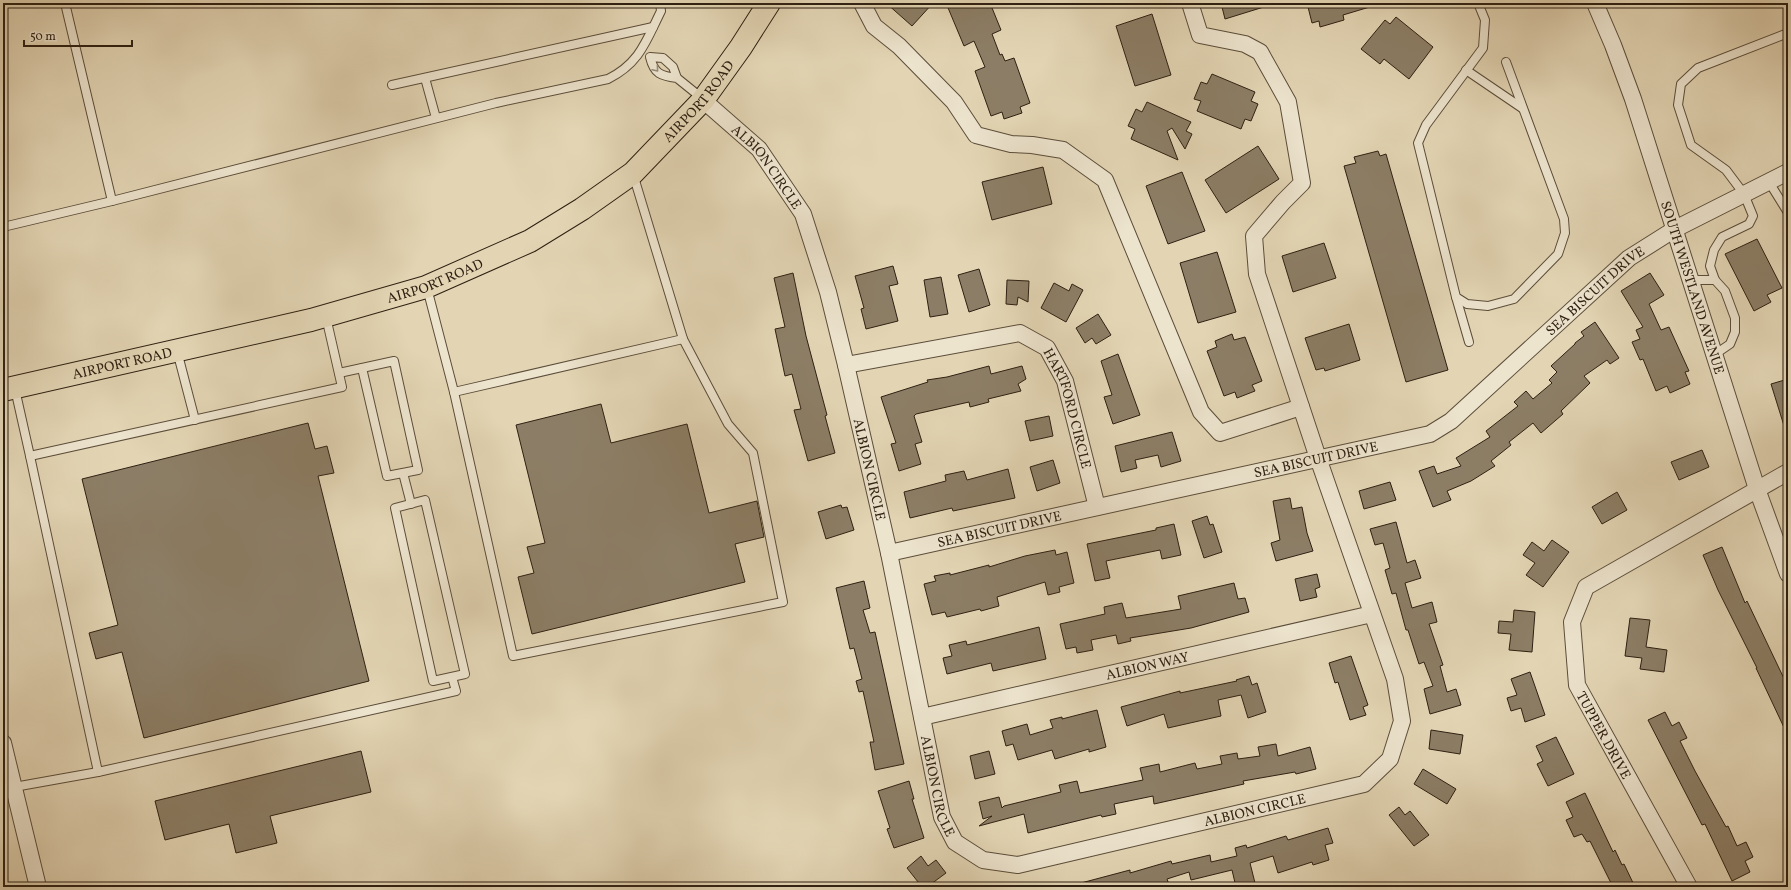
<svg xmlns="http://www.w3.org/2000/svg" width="1791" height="890" font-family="Vollkorn,serif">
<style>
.building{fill:#8c7e66;stroke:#2e2012}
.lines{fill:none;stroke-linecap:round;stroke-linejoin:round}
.service-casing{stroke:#5b4d3a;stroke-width:10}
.minor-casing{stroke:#5b4d3a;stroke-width:18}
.trunk-casing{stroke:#2e2012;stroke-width:24}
.service{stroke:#ede4ce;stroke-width:8}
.minor{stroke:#ede4ce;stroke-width:16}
.trunk{stroke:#e3d5b4;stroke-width:22}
.oneway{stroke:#978c79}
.labels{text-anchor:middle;stroke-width:3.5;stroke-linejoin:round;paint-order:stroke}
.street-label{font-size:14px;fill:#2e2012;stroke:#ede4ce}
</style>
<rect width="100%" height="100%" fill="#e3d5b4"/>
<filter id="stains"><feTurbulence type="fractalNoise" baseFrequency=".005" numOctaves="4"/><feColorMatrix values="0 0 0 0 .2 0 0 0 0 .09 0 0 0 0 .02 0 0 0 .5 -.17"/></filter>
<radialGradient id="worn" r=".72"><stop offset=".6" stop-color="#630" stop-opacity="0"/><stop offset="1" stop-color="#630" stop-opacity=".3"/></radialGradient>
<g class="building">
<path d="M886 3H933L912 26Z"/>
<path d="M946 3H990L1001 30 992 34 1000 55 1002 54 1005 61 1014 58 1030 103 1020 107 1022 113 1004 119 1002 112 991 116 975 71 985 67 974 41 964 46Z"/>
<path d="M1221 3H1266L1267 6 1225 19Z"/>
<path d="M1307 3H1373V6L1343 15 1344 20 1320 27 1319 21 1312 23Z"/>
<path d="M1152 14 1171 75 1135 86 1116 26Z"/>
<path d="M1396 17 1433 47 1409 79 1384 59 1380 64 1361 49 1385 20 1390 24Z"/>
<path d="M1212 74 1255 92 1251 101 1258 104 1251 121 1245 119 1241 129 1197 111 1201 101 1194 99 1201 82 1207 84Z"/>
<path d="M1147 102 1191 122 1186 131 1192 134 1185 149 1172 128 1167 131 1178 160 1131 139 1135 129 1128 126 1136 109 1142 112Z"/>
<path d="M1258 146 1279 179 1226 213 1205 180Z"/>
<path d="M1378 151 1380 156 1386 154 1448 370 1406 382 1344 166 1356 163 1354 157Z"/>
<path d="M1043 167 1052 204 992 220 982 182Z"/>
<path d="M1182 172 1205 231 1168 244 1146 186Z"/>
<path d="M1757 239 1782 288 1767 295 1771 302 1754 311 1725 254Z"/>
<path d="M1324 243 1336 278 1293 292 1282 256Z"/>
<path d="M1217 252 1236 312 1198 323 1180 263Z"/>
<path d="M893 266 898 284 889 286 898 321 866 329 861 309 864 308 855 276Z"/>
<path d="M979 269 990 305 969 312 958 275Z"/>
<path d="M793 273 806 336 827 415 825 416 835 453 808 461 794 410 801 409 792 374 785 376 775 329 785 327 774 278Z"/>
<path d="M1650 273 1664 295 1649 304 1661 330 1669 327 1689 371 1685 372 1690 384 1670 393 1667 386 1656 391 1643 359 1640 360 1632 342 1640 339 1636 330 1643 327 1621 291Z"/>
<path d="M941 277 948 314 930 317 924 280Z"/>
<path d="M1007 280 1029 281 1028 302 1018 297 1017 305 1006 304Z"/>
<path d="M1054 283 1069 291 1072 284 1083 290 1066 322 1041 308Z"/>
<path d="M1098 314 1111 335 1096 344 1092 338 1085 343 1076 328Z"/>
<path d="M1595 322 1619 358 1610 364 1607 360 1584 376 1590 383 1561 411 1563 414 1541 433 1533 423 1509 442 1511 445 1491 461 1495 466 1471 481 1447 491 1451 500 1433 507 1419 471 1434 466 1437 474 1461 466 1456 458 1490 437 1486 431 1518 406 1514 402 1526 391 1533 399 1552 383 1549 380 1557 372 1551 366 1575 344V343L1584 336 1581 332Z"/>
<path d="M1349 324 1360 360 1325 371 1324 368 1316 370 1305 338Z"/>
<path d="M1232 334 1234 340 1245 337 1262 381 1252 385 1255 391 1237 398 1235 392 1224 396 1207 351 1217 347 1215 341Z"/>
<path d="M1118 354 1140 415 1113 424 1104 397 1112 395 1101 361Z"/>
<path d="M989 366 991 374 1022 366 1026 379 1018 384 1021 391 988 399 989 402 970 407 969 402 916 414 914 416 922 442 915 444 921 464 899 471 891 444 896 443 881 397 928 382 927 380 947 377Z"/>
<path d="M1788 379V429H1785L1771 384Z"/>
<path d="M601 404 611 443 687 424 709 513 757 501 764 537 735 544 745 582 532 634 518 577 534 573 527 547 545 543 516 425Z"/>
<path d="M1049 416 1053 436 1030 441 1025 421Z"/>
<path d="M308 423 315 449 327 446 334 473 318 476 369 681 144 738 122 652 96 659 89 633 118 625 82 479Z"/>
<path d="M1172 432 1181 461 1161 467 1158 455 1135 460 1137 468 1121 472 1115 446Z"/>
<path d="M1702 450 1709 467 1679 480 1671 462Z"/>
<path d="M1053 460 1060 483 1037 491 1030 467Z"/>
<path d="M1008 469 1015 498 953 511 952 508 910 518 904 492 946 481 945 475 964 471 967 480Z"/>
<path d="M1390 482 1396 500 1364 509 1359 491Z"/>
<path d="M1617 492 1627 510 1602 524 1592 507Z"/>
<path d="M1290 498 1292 509 1302 507 1307 533 1313 551 1276 561 1271 543 1280 540 1273 501Z"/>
<path d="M841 505 842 508 847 507 854 530 826 539 818 512Z"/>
<path d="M1207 516 1210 525 1213 524 1222 552 1204 558 1192 521Z"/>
<path d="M1396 522 1407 563 1415 560 1421 578 1405 583 1412 608 1432 602 1437 622 1429 624 1443 665 1440 666 1447 692 1456 689 1461 705 1430 714 1424 689 1433 686 1424 662 1419 664 1408 630H1406L1396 593 1392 594 1385 570 1390 568 1383 543 1375 545 1370 529Z"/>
<path d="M1174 524 1181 555 1162 559 1160 550 1106 561 1110 578 1095 581 1087 544 1156 530V528Z"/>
<path d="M1552 540 1569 552 1543 587 1526 575 1535 563 1523 555 1532 542 1544 551Z"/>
<path d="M1722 547 1745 603 1747 601 1788 687V736L1756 668H1757L1718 590 1703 555Z"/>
<path d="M1055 550 1056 555 1067 552 1074 583 1059 587 1060 592 1048 595 1045 582 997 597 999 606 981 611 980 609 947 617 945 612 932 615 924 584 936 581 934 576 950 573V575L989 565V567L1025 556Z"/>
<path d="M1317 574 1320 587 1315 589 1317 597 1300 601 1295 579Z"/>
<path d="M864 581 870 608 863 610 870 633 875 632 904 764 875 770 870 742H874L863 691 859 692 856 681 862 679 854 648 850 649 836 588Z"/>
<path d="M1234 583 1238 599 1245 598 1249 612 1191 628 1130 638 1131 641 1118 644 1116 635 1091 640 1093 650 1077 653 1076 647 1066 649 1060 624 1105 614 1104 607 1122 603 1126 618 1181 609 1178 596Z"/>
<path d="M1514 610 1535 612 1532 652 1509 650 1511 634 1498 633 1499 621 1513 622Z"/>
<path d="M1630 618 1650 620 1646 647 1667 650 1664 672 1640 669 1642 658 1625 656Z"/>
<path d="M1039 627 1046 659 993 671 991 663 947 674 943 658 952 656 949 645 966 641 967 645Z"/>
<path d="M1351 656 1368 705 1363 707 1366 715 1350 720 1338 682 1335 683 1329 663Z"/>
<path d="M1530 672 1545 715 1525 722 1521 708 1511 711 1507 698 1517 695 1511 679Z"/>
<path d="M1249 676 1252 685 1257 683 1266 712 1248 718 1241 695 1218 700 1221 716 1168 728 1164 714 1127 726 1121 707 1180 691V693L1237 681 1236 680Z"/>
<path d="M1097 710 1106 747 1089 752V749L1055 759 1052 750 1018 760 1013 744 1006 746 1002 731 1027 724 1030 735 1053 728 1050 720 1062 717V719Z"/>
<path d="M1665 712 1672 726 1679 722 1687 738 1680 741 1695 771 1726 827 1728 826 1737 846 1746 842 1753 857 1745 861 1750 872 1732 881 1705 824 1702 825 1648 720Z"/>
<path d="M1431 730 1463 735 1460 754 1429 749Z"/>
<path d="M1556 737 1574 774 1548 786 1537 764 1543 761 1536 746Z"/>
<path d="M1276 744 1278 756 1310 747 1316 769 1296 774 1295 772 1243 781 1244 784 1154 804 1153 796 1114 804 1116 814 1102 817 1101 815 1028 833 1024 814 979 826 992 816 983 819 979 802 999 797 1002 808 1004 806 1061 792 1059 785 1077 781 1080 793 1143 780 1140 768 1159 764 1160 772 1195 763 1197 769 1222 764 1220 756 1237 753 1238 759 1260 756 1258 747Z"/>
<path d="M361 751 371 792 270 816 277 843 236 853 229 824 165 840 155 801Z"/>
<path d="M989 751 995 774 975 779 970 756Z"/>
<path d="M1423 769 1456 789 1447 804 1414 784Z"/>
<path d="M909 781 914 799H912L924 838 894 848 887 829 890 828 878 791Z"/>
<path d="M1585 793 1613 852 1615 850 1622 865 1624 864 1635 887H1613L1590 841 1587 842 1582 834 1574 837 1566 820 1573 817 1566 802Z"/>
<path d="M1399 807 1405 815 1410 811 1429 835 1414 846 1389 815Z"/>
<path d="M1328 828 1333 843 1325 845 1329 860 1313 865 1312 862 1278 873 1273 856 1250 863 1255 883 1236 887 1232 870 1191 880 1189 872 1167 879 1170 887H1081V883L1130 870V873L1171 861 1172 864 1210 855 1211 862 1237 856 1235 848 1246 845 1247 848 1286 836 1288 840Z"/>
<path d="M921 856 928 866 936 860 946 873 927 887H922L907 868Z"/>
</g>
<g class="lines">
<g class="service-casing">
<g id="service">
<path d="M1478 3 1485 20 1483 48 1426 125 1418 143 1456 297 1467 304 1488 306 1514 299 1558 254 1565 233 1564 219 1506 62"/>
<path d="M1466 70 1522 108"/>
<path d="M425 78 436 118"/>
<path d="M677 78C661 76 654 74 650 57L663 58 673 67 677 78 703 99"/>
<path d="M392 85 653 27"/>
<path d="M1769 182 1787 211H1788"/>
<path d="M112 201 496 103 608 79C640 63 646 41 661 11L660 3"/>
<path d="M3 227 112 201 65 3"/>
<path d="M1691 280H1715L1725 291 1735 318V332L1730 344 1714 355"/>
<path d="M1715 280 1710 266 1714 250 1722 237 1749 224 1753 216 1744 194 1726 170 1691 145 1678 105 1681 84 1698 68 1788 33"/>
<path d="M427 288 454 392 513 656 783 602 753 453 728 424 683 339 633 174"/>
<path d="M1456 297 1469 342"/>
<path d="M177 351 195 420"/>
<path d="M394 361 418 470 387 476 362 368Z"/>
<path d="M339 373 362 368"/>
<path d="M15 389 30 456 342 387 326 317"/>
<path d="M454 392 683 339"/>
<path d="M30 456 98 772 456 691 452 677"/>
<path d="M403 473 411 504"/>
<path d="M425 500 465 674 433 681 395 508Z"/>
<path d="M3 789 98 772"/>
</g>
</g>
<g class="minor-casing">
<g id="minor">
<path d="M862 3 874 26 899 46 954 102 976 135 1011 144 1032 145 1063 150 1105 180 1201 412 1220 433 1301 407"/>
<path id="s1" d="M1595 3 1613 45 1633 99 1757 489 1788 574"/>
<path id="s2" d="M703 100 759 149 803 214 828 292 846 365 889 553 942 817 955 842 983 860 1018 865 1364 784 1390 759 1402 721 1395 679 1318 458 1257 274 1254 236 1283 202 1302 183 1288 102 1260 52 1245 44 1200 35 1190 3"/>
<path id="s3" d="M846 365 1020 333 1047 348 1065 381 1097 507"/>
<path id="s4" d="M889 553 1430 434 1451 421 1629 258 1675 229 1788 172"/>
<path id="s5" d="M922 717 1372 614"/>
<path d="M3 743 38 887"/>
<path d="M1689 887 1577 685 1572 622 1586 587 1788 472"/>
</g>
</g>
<g class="trunk-casing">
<g id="trunk">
<path id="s6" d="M3 390 311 320 426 287 530 241 582 209 633 173 703 100 741 47 769 3"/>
</g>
</g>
<use href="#service" class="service"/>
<use href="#minor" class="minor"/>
<use href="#trunk" class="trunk"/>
</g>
<defs><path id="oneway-chevron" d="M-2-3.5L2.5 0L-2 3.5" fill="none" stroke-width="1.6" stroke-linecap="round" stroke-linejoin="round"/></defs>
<use class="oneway" href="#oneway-chevron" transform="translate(656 69) rotate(50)"/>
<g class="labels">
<g class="street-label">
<text dy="5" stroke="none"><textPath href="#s6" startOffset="770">AIRPORT ROAD</textPath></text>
<text dy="5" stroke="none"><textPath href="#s2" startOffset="93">ALBION CIRCLE</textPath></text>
<text dy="5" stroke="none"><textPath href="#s6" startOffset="446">AIRPORT ROAD</textPath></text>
<text dy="5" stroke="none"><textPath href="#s1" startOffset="301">SOUTH WESTLAND AVENUE</textPath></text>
<text dy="5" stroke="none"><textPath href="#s4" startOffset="773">SEA BISCUIT DRIVE</textPath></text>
<text dy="5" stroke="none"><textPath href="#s6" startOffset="122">AIRPORT ROAD</textPath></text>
<text dy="5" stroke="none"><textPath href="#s3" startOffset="272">HARTFORD CIRCLE</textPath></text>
<text dy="5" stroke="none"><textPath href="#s4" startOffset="437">SEA BISCUIT DRIVE</textPath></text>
<text dy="5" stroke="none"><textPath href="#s2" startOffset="417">ALBION CIRCLE</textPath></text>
<text dy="5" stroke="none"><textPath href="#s4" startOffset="113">SEA BISCUIT DRIVE</textPath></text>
<text dy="5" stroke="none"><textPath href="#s5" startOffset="231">ALBION WAY</textPath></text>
<text transform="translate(1604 735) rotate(61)" y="5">TUPPER DRIVE</text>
<text dy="5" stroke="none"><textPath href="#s2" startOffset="741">ALBION CIRCLE</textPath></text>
<text dy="5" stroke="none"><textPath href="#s2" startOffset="1112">ALBION CIRCLE</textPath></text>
</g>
</g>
<rect width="1791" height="890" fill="none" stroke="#e3d5b4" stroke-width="16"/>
<rect x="4" y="4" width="1783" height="882" fill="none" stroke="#2e2012" stroke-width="2"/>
<rect x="8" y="8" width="1775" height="874" fill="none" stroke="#2e2012"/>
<path d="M24 40v6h108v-6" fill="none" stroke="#2e2012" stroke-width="2"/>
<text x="30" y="40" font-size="12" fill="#2e2012" stroke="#ede4ce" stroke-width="3" paint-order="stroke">50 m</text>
<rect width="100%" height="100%" filter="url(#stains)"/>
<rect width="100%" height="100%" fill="url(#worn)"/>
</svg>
